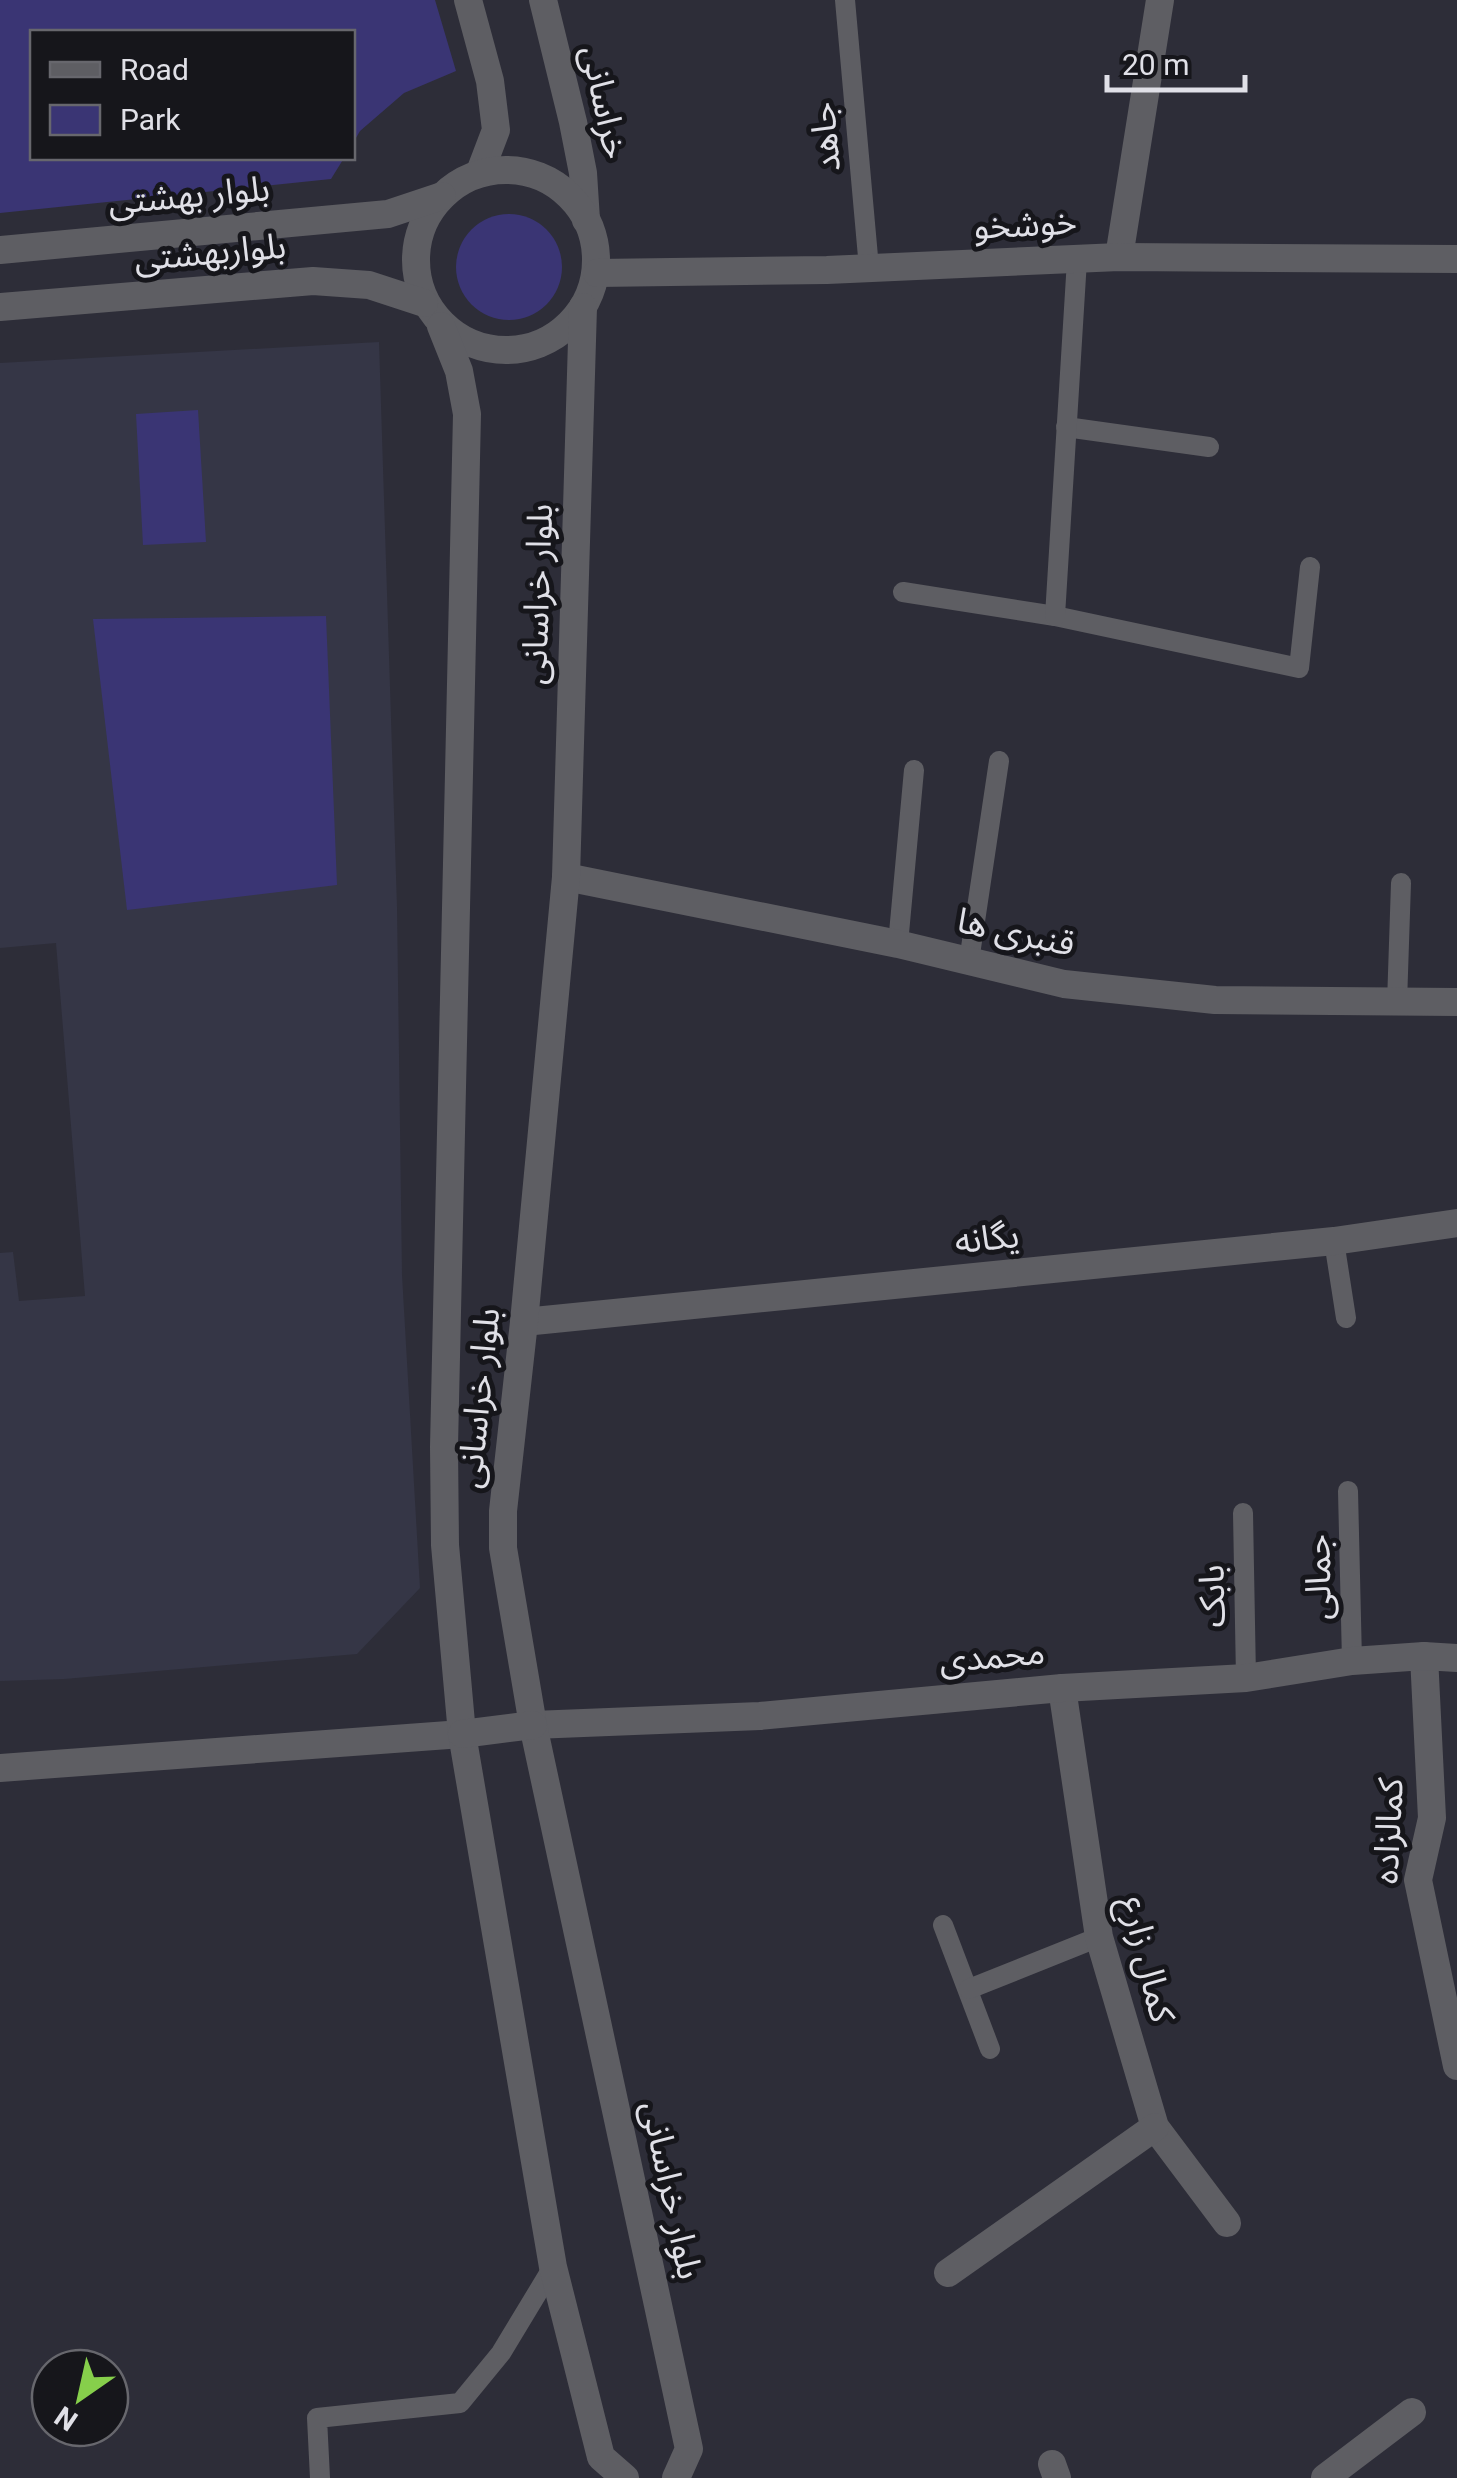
<svg xmlns="http://www.w3.org/2000/svg" width="1457" height="2478" font-family="Roboto,'Noto Sans Arabic',sans-serif">
<style>
.built{fill:#353646}
.green{fill:#3a3574}
.lines{fill:none;stroke-linecap:round;stroke-linejoin:round}
.service{stroke:#5e5e63;stroke-width:20}
.minor{stroke:#5e5e63;stroke-width:28}
.tertiary{stroke:#5e5e63;stroke-width:28}
.labels{text-anchor:middle;stroke-width:10;stroke-linejoin:round;paint-order:stroke}
.street-label{font-size:35px;fill:#e0e0e7;stroke:#16161b}
</style>
<rect width="100%" height="100%" fill="#2d2d38"/>
<path class="built" d="M379 342 397 907 402 1275 420 1588 357 1654 64 1679 0 1681V1253L13 1252 19 1301 85 1296 56 943 0 948V363Z"/>
<g class="green">
<path d="M0 0H435L456 71 404 93 360 131 353 143 352 32H32V158H344L331 179 0 213Z"/>
<circle cx="509" cy="267" r="53"/>
<path d="M198 410 206 542 143 545 136 414Z"/>
<path d="M326 616 337 885 127 910 93 619Z"/>
</g>
<g class="lines">
<g class="service">
<path d="M845 0 869 268"/>
<path d="M1066 427 1209 447"/>
<path d="M903 592 1055 616 1299 668 1310 567"/>
<path d="M1055 616 1077 260"/>
<path d="M898 944 914 770"/>
<path d="M969 961 999 761"/>
<path d="M1397 1003 1401 883"/>
<path d="M1334 1241 1346 1318"/>
<path d="M1348 1491 1352 1661"/>
<path d="M1243 1513 1246 1678"/>
<path d="M943 1925 990 2049"/>
<path d="M969 1989 1099 1937"/>
<path d="M320 2478 317 2418 460 2403 501 2353 553 2267"/>
</g>
<g class="minor">
<path d="M1119 257 1160 0"/>
<path d="M566 877 898 944 1064 984 1215 1000 1457 1002"/>
<path d="M524 1322 1334 1241 1457 1223"/>
<path d="M1424 1656 1432 1818 1418 1880 1457 2066"/>
<path d="M1062 1688 1099 1937 1155 2127 1227 2223"/>
<path d="M533 1725 760 1716 1062 1688 1246 1678 1352 1661 1424 1656 1457 1658"/>
<path d="M0 1768 462 1734"/>
<path d="M948 2273 1155 2127"/>
<path d="M1052 2464 1057 2478"/>
<path d="M1325 2478 1412 2412"/>
</g>
<g class="tertiary">
<path d="M468 0 490 81 496 130 480 172"/>
<path d="M543 0 573 122 583 173 586 220"/>
<circle cx="506" cy="260" r="90"/>
<path d="M0 250 388 214 442 196"/>
<path d="M597 273 827 270 1119 257 1457 259"/>
<path d="M0 307 313 281 369 285 424 303"/>
<path d="M583 307 566 877 524 1322 503 1511V1548L533 1725 689 2449 676 2478"/>
<path d="M441 326 459 371 467 414 444 1447 445 1545 462 1734 553 2267 601 2457 625 2478"/>
<path d="M462 1734 533 1725"/>
</g>
</g>
<g class="labels">
<g class="street-label">
<text transform="translate(605 102) rotate(78)" y="12">خراسانی</text>
<text transform="translate(825 137) rotate(-95)" y="12">جاهد</text>
<text transform="translate(189 195) rotate(-5)" y="12">بلوار بهشتی</text>
<text transform="translate(1025 224) rotate(-3)" y="12">خوشخو</text>
<text transform="translate(210 252) rotate(-5)" y="12">بلواربهشتی</text>
<text transform="translate(537 594) rotate(-88)" y="12">بلوار خراسانی</text>
<text transform="translate(1016 932) rotate(12)" y="12">قنبری ها</text>
<text transform="translate(987 1238) rotate(-6)" y="12">یگانه</text>
<text transform="translate(478 1398) rotate(-84)" y="12">بلوار خراسانی</text>
<text transform="translate(1318 1577) rotate(-91)" y="12">جمالی</text>
<text transform="translate(1212 1596) rotate(-91)" y="12">بابک</text>
<text transform="translate(992 1656) rotate(-5)" y="12">محمدی</text>
<text transform="translate(1388 1831) rotate(-87)" y="12">کمالزاده</text>
<text transform="translate(1148 1959) rotate(76)" y="12">کمال زارع</text>
<text transform="translate(672 2190) rotate(78)" y="12">بلوار خراسانی</text>
</g>
</g>
<rect x="30" y="30" width="325" height="130" fill="#16161b" stroke="#67676d" stroke-width="2.5"/>
<rect x="50" y="62" width="50" height="15" fill="#5e5e63" stroke="#67676d" stroke-width="2.5"/>
<text x="120" y="80" font-size="30" fill="#e0e0e7">Road</text>
<rect x="50" y="105" width="50" height="30" fill="#3a3574" stroke="#67676d" stroke-width="2.5"/>
<text x="120" y="130" font-size="30" fill="#e0e0e7">Park</text>
<g transform="translate(80 2398) rotate(214)"><circle r="48" fill="#16161b" stroke="#67676d" stroke-width="2.5"/>
<path d="M0-8L18 38L0 25L-18 38Z" fill="#86cf4b"/>
<text y="-15" font-size="28" font-weight="bold" text-anchor="middle" fill="#e0e0e7">N</text>
</g>
<path d="M1107 75v15h138v-15" fill="none" stroke="#e0e0e7" stroke-width="5"/>
<text x="1122" y="75" font-size="30" fill="#e0e0e7" stroke="#16161b" stroke-width="8" paint-order="stroke">20 m</text>
</svg>
